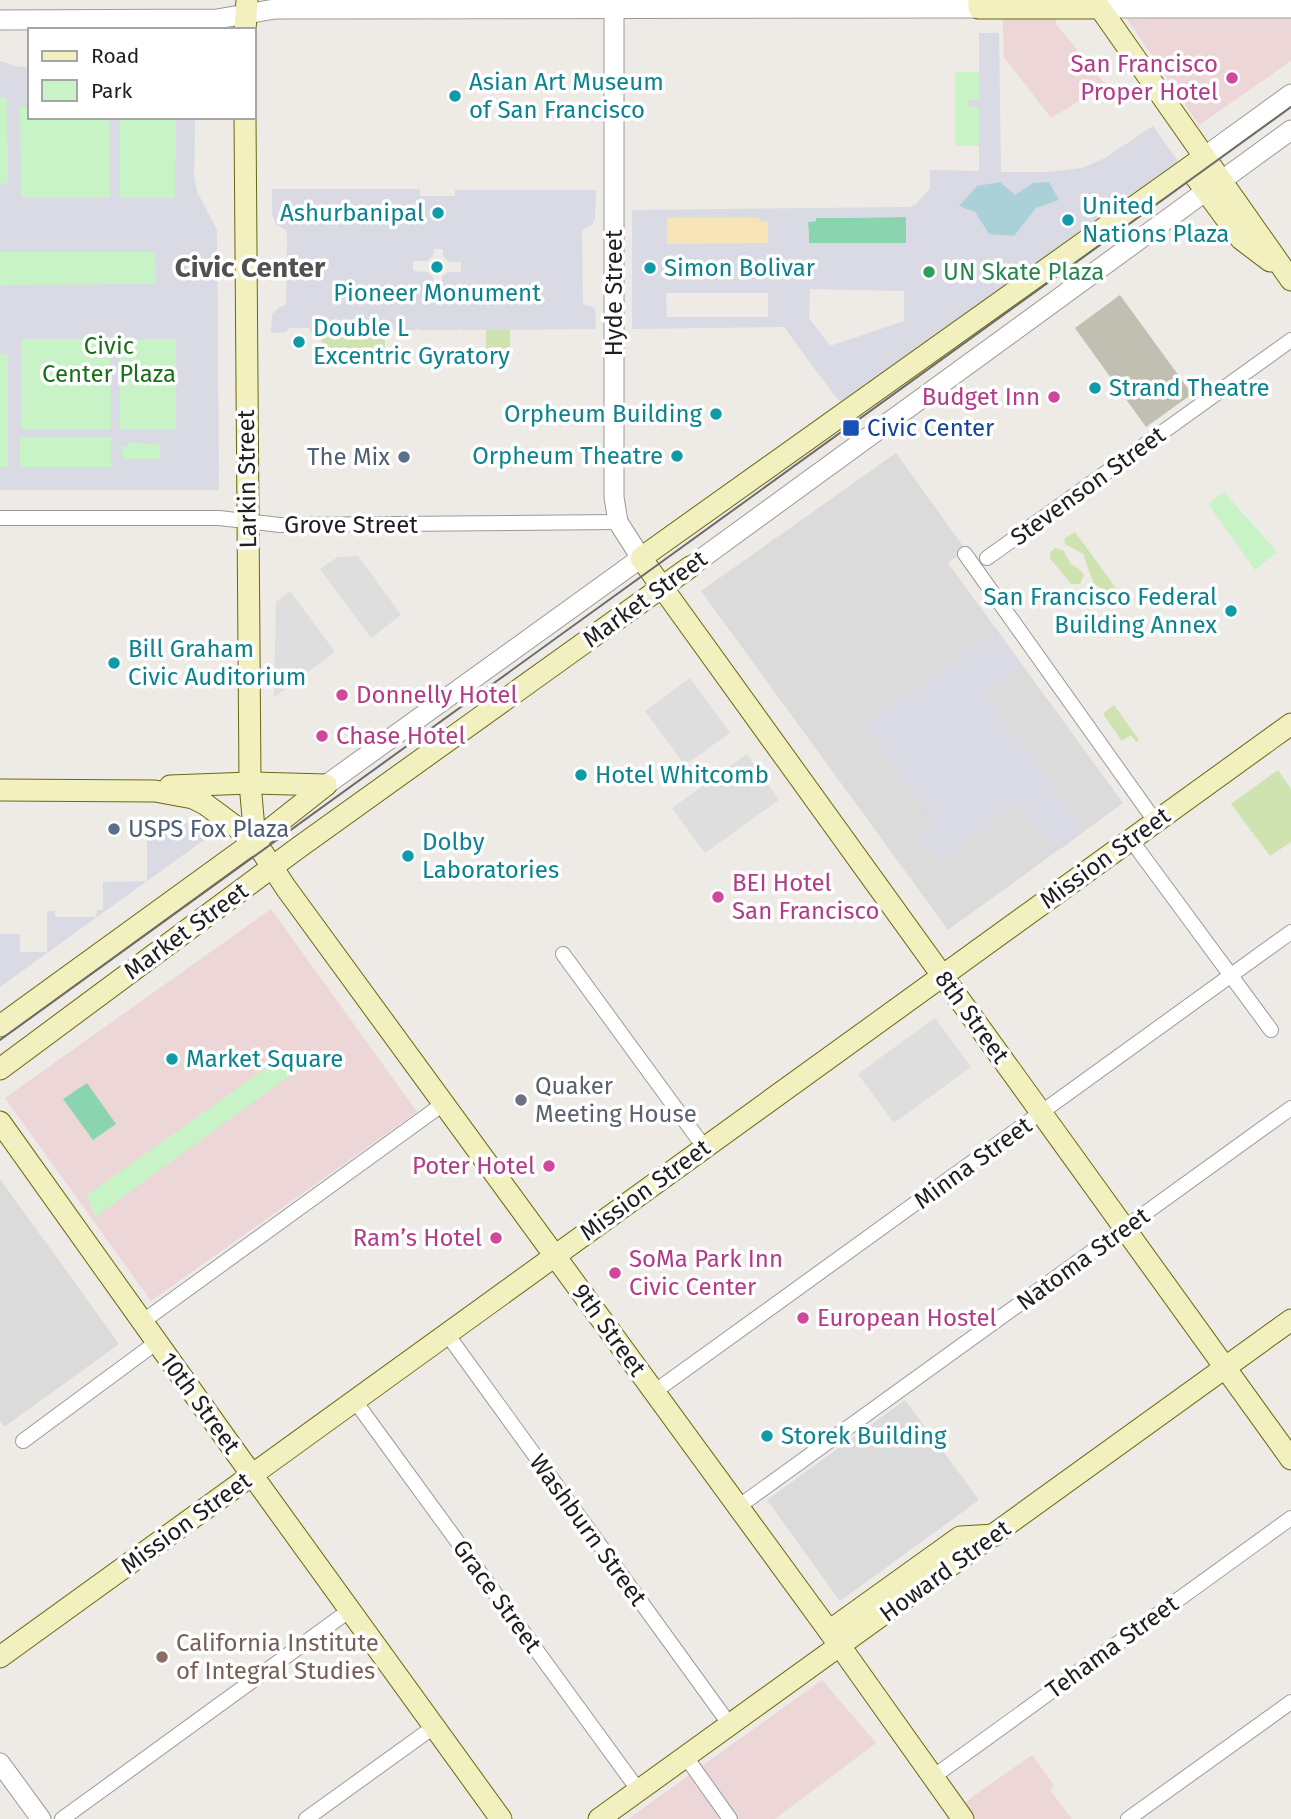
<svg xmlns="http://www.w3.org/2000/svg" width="1291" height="1819" font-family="'Fira Sans',sans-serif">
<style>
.residential{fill:#dcdbdb}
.commercial{fill:#edd6d7}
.construction{fill:#c1bfb1}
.grass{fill:#cee3b0}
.sand{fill:#f7e4b9}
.park{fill:#c7f3c6}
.pitch{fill:#8bd4b0}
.parking{fill:#dedede}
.plaza{fill:#d9dae3;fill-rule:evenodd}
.water{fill:#aad1d7}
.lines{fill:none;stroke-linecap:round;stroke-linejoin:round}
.minor-casing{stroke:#9b9b9b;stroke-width:16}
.tertiary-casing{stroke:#9b9b9b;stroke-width:21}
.secondary-casing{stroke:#686910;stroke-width:23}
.minor{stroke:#fff;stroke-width:14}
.tertiary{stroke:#fff;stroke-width:19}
.secondary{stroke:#f2f0be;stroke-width:21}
.tram{stroke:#6c6c6c;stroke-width:2}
.hotel-dot{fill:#d1479c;stroke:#fff;stroke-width:2.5}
.culture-dot{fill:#0f9aa8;stroke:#fff;stroke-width:2.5}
.leisure-dot{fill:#2e9e5b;stroke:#fff;stroke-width:2.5}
.transit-dot{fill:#1a4fb4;stroke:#fff;stroke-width:2.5}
.service-dot{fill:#5c6f8a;stroke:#fff;stroke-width:2.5}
.worship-dot{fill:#6b7280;stroke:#fff;stroke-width:2.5}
.education-dot{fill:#8d6e63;stroke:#fff;stroke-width:2.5}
.labels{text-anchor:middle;stroke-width:7;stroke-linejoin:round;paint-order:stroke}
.hotel-label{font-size:24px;fill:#b23c85;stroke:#fff;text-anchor:start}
.culture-label{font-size:24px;fill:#0d838f;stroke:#fff;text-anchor:start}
.leisure-label{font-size:24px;fill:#27864d;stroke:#fff;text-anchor:start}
.street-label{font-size:24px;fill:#1e1e1e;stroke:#fff}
.park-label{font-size:24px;fill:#197017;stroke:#fff}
.transit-label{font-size:24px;fill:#164399;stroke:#fff;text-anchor:start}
.service-label{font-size:24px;fill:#4e5e75;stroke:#fff;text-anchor:end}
.worship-label{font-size:24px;fill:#5b616d;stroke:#fff;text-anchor:start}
.education-label{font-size:24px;fill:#785e54;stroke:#fff;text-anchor:start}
.quarter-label{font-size:28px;font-weight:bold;fill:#515151;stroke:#fff}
</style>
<rect width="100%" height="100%" fill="#eeeae5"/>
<g class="residential">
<path d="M896 453 966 550 948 563 1123 803 948 930 701 591Z"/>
<path d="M0 1179 119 1344 4 1427 0 1421Z"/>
<path d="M905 1400 979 1500 840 1601 767 1500Z"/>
</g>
<g class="commercial">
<path d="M1002 0H1055L1056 24 1106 85 1051 118 1004 57Z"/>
<path d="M1291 0V61L1199 125 1127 19 1221 17Z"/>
<path d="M271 909 417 1112 151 1301 5 1098Z"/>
<path d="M822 1680 876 1743 775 1819H628Z"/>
<path d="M1032 1755 1054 1785 1050 1790 1072 1819H946L975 1795Z"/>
</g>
<path class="construction" d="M1120 295 1192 394 1146 427 1075 328Z"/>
<g class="grass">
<path d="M510 328V352H486V329Z"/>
<path d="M321 335H385V348H322Z"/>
<path d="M1075 532 1118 591 1110 594 1094 584 1083 554 1065 544 1064 539Z"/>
<path d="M1055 548 1063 550 1071 564 1079 569 1084 575 1080 584H1071L1050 558V553Z"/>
<path d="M1114 705 1139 740 1136 742 1131 735 1122 741 1103 714Z"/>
<path d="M1278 770 1291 789V842L1270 856 1231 804Z"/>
</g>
<path class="sand" d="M667 218H760L768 222V244H667Z"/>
<g class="park">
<path d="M0 61 14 66 30 68V117H195L194 175 197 192 217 230 218 489 0 490Z"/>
<path d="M955 72H979V100H969V107H979V146H955Z"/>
<path d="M1224 492 1277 552 1255 570 1208 504Z"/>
<path d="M290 1051 302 1067 95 1217 87 1195Z"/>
</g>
<g class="pitch">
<path d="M906 217V243H809L808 222 816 221V218Z"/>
<path d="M87 1083 116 1124 93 1140 63 1099Z"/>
</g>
<g class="parking">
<path d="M358 556 401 615 371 638 320 569 338 557Z"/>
<path d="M290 591 335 652 274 697 276 602Z"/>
<path d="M690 678 730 733 685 765 645 711Z"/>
<path d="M747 754 779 800 705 853 672 808Z"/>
<path d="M935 1018 971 1067 894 1123 858 1074Z"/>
</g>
<g class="plaza">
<path d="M979 33H999L1001 172H1049L1082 168 1105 158 1153 126 1182 167 849 409 834 395 784 327 632 329V210L909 207 915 205 930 188V170L979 171V107H969V100H979ZM1033 184 1059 200 1036 208 989 234 975 212 960 206 1015 196ZM906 217V243H809L808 222 816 221V218ZM667 218H759L760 221 768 222V243L667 244ZM810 289 904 291V321L830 346 809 318ZM666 293H768V317H667Z"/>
<path d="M0 61 14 66 30 68V106L20 107 21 198H110V117H120V198H175L176 117H195L194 175 197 192 217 230 219 490H0V467H8V354L0 353V285L156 284 155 252H0V184L8 183 7 98H0ZM21 339H110L111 429H21ZM120 339H176V429H120ZM20 437H111V467H20ZM129 442 160 445V459H122V446H129Z"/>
<path d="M272 189H420V196H455V190H596L595 218 592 225 582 230 583 305 590 306 595 309 596 329 460 330V328L457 330H419L417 328 416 330H390V328H366L365 331H322V328H319L318 332H310V328H288L287 332 271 333 272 314 280 307 286 305 287 235 286 230 276 225 272 214ZM434 249H443V256L449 262H461V272H448L442 277V285L433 284V277L427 272 413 271V261H427L433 256Z"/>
<path d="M997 630 1022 665 984 693 1085 831 1056 852 1019 802 938 862 920 838 937 825 865 726Z"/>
<path d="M162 816 186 822 196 829 204 840 147 881 0 987V934H20V952H47V911H55V917H96L97 910H103V882L147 881V818Z"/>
</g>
<path class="water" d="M1000 182 1015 195 1033 183 1049 182 1059 200 1036 208 1014 236 989 234 975 212 959 206 977 186Z"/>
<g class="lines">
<g class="minor-casing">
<g id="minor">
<path d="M0 518H219L280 525 618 522"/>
<path d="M965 554 1155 821"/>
<path d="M987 558 1291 340"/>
<path d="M1131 840 1271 1030"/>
<path d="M563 954 704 1147"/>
<path d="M142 1322 443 1104"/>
<path d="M447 1334 730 1725"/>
<path d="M654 1392 1291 932"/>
<path d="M355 1401 639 1791"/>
<path d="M23 1441 157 1342"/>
<path d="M738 1507 1291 1108"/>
<path d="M686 1757 730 1819"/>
<path d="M933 1777 1291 1518"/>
<path d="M62 1819 350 1610"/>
<path d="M306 1819 435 1726"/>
<path d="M1128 1819 1291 1702"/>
</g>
</g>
<g class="tertiary-casing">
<g id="tertiary">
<path d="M1100 8H1291"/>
<path d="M0 20 217 19 275 9 979 8"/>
<path d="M1204 157 1291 94"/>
<path d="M1221 181 1291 130"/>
<path d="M690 567 1206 191"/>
<path d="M326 785 641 558 618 522 614 497V0"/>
<path d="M0 1763 41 1819"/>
</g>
</g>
<g class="secondary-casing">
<g id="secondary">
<path d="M979 0V8H1100L1291 280"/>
<path d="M245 30 247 0"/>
<path d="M245 117 250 783 255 841"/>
<path d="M1204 157 641 558 1291 1459"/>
<path d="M1189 168 1241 239 1270 261"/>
<path d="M170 786 250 783 326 785"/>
<path d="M0 790 155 791 193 798 205 804 255 841 286 888 840 1646 963 1819"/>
<path d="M0 1026 255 841 326 785"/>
<path d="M0 1069 298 848 690 567"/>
<path d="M0 1122 234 1450 501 1819"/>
<path d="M829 1631 960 1537 995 1535"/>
<path d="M0 1657 1291 724"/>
<path d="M599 1819 1291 1320"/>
</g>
</g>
<use href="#minor" class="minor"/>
<use href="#tertiary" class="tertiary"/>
<use href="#secondary" class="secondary"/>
<path class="tram" d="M0 1040 1291 107"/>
</g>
<g class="hotel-dot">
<circle cx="1232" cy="78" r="7"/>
<circle cx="1054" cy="397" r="7"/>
<circle cx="342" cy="695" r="7"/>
<circle cx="322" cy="736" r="7"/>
<circle cx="718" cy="897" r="7"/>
<circle cx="549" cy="1166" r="7"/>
<circle cx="496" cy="1238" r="7"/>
<circle cx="615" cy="1273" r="7"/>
<circle cx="803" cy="1318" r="7"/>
</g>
<g class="culture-dot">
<circle cx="455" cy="96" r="7"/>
<circle cx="438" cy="213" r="7"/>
<circle cx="1068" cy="220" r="7"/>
<circle cx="437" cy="267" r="7"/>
<circle cx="650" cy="268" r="7"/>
<circle cx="299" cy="342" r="7"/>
<circle cx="1095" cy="388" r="7"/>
<circle cx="716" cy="414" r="7"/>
<circle cx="677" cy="456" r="7"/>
<circle cx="1231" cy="611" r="7"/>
<circle cx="114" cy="663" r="7"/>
<circle cx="581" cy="775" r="7"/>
<circle cx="408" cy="856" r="7"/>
<circle cx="172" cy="1059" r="7"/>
<circle cx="767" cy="1436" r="7"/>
</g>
<circle class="leisure-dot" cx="929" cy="272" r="7"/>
<rect class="transit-dot" x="842" y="419" width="18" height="18" rx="3.5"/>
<g class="service-dot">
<circle cx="404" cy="457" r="7"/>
<circle cx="114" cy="829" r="7"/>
</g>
<circle class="worship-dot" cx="521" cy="1100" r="7"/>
<circle class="education-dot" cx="162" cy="1657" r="7"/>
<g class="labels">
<g class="hotel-label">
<text x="1218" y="72" text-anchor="end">San Francisco<tspan x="1218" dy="28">Proper Hotel</tspan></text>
<text x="1040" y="405" text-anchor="end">Budget Inn</text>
<text x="356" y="703">Donnelly Hotel</text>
<text x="336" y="744">Chase Hotel</text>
<text x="732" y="891">BEI Hotel<tspan x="732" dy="28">San Francisco</tspan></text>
<text x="535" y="1174" text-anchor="end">Poter Hotel</text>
<text x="482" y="1246" text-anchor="end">Ram’s Hotel</text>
<text x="629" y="1267">SoMa Park Inn<tspan x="629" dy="28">Civic Center</tspan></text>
<text x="817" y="1326">European Hostel</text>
</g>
<g class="culture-label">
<text x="469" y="90">Asian Art Museum<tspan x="469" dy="28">of San Francisco</tspan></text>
<text x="1082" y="214">United<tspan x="1082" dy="28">Nations Plaza</tspan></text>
<text x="424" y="221" text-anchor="end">Ashurbanipal</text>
<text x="664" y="276">Simon Bolivar</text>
<text x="437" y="301" text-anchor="middle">Pioneer Monument</text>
<text x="313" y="336">Double L<tspan x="313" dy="28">Excentric Gyratory</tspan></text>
<text x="1109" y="396">Strand Theatre</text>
<text x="702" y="422" text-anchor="end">Orpheum Building</text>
<text x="663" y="464" text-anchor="end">Orpheum Theatre</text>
<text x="1217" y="605" text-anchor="end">San Francisco Federal<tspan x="1217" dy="28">Building Annex</tspan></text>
<text x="128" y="657">Bill Graham<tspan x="128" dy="28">Civic Auditorium</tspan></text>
<text x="595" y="783">Hotel Whitcomb</text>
<text x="422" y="850">Dolby<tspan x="422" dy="28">Laboratories</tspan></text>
<text x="186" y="1067">Market Square</text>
<text x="781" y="1444">Storek Building</text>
</g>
<g class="leisure-label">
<text x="943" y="280">UN Skate Plaza</text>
</g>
<g class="street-label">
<text transform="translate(614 293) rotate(-90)" y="8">Hyde Street</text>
<text transform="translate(247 479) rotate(-91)" y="8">Larkin Street</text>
<text transform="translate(1088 486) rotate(-36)" y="8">Stevenson Street</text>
<text x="351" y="533">Grove Street</text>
<text transform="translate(645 599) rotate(-36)" y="8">Market Street</text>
<text transform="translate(1105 858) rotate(-36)" y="8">Mission Street</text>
<text transform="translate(186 931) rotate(-36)" y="8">Market Street</text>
<text transform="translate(972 1017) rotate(54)" y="8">8th Street</text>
<text transform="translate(973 1163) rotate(-36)" y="8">Minna Street</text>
<text transform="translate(645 1190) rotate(-36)" y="8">Mission Street</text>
<text transform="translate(1083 1259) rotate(-36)" y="8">Natoma Street</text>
<text transform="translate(609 1330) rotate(54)" y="8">9th Street</text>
<text transform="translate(200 1403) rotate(54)" y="8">10th Street</text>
<text transform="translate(186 1523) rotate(-36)" y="8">Mission Street</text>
<text transform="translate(588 1530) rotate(54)" y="8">Washburn Street</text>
<text transform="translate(945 1571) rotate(-36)" y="8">Howard Street</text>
<text transform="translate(497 1596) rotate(54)" y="8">Grace Street</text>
<text transform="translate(1112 1647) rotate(-36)" y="8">Tehama Street</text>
</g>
<g class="park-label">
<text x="109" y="354">Civic<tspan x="109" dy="28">Center Plaza</tspan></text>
</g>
<g class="transit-label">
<text x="867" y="436">Civic Center</text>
</g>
<g class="service-label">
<text x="390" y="465">The Mix</text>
<text x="128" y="837" text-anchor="start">USPS Fox Plaza</text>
</g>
<g class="worship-label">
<text x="535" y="1094">Quaker<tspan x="535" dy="28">Meeting House</tspan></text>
</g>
<g class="education-label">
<text x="176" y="1651">California Institute<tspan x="176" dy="28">of Integral Studies</tspan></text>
</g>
<g class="quarter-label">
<text x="250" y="277">Civic Center</text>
</g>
</g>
<rect x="28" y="28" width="228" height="91" fill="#ffffff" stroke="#a5a5a5" stroke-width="2"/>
<rect x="42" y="51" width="35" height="10" fill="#f2f0be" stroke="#a5a5a5" stroke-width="2"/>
<text x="91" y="63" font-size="21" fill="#1e1e1e">Road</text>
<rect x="42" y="80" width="35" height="21" fill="#c7f3c6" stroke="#a5a5a5" stroke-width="2"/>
<text x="91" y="98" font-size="21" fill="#1e1e1e">Park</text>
</svg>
